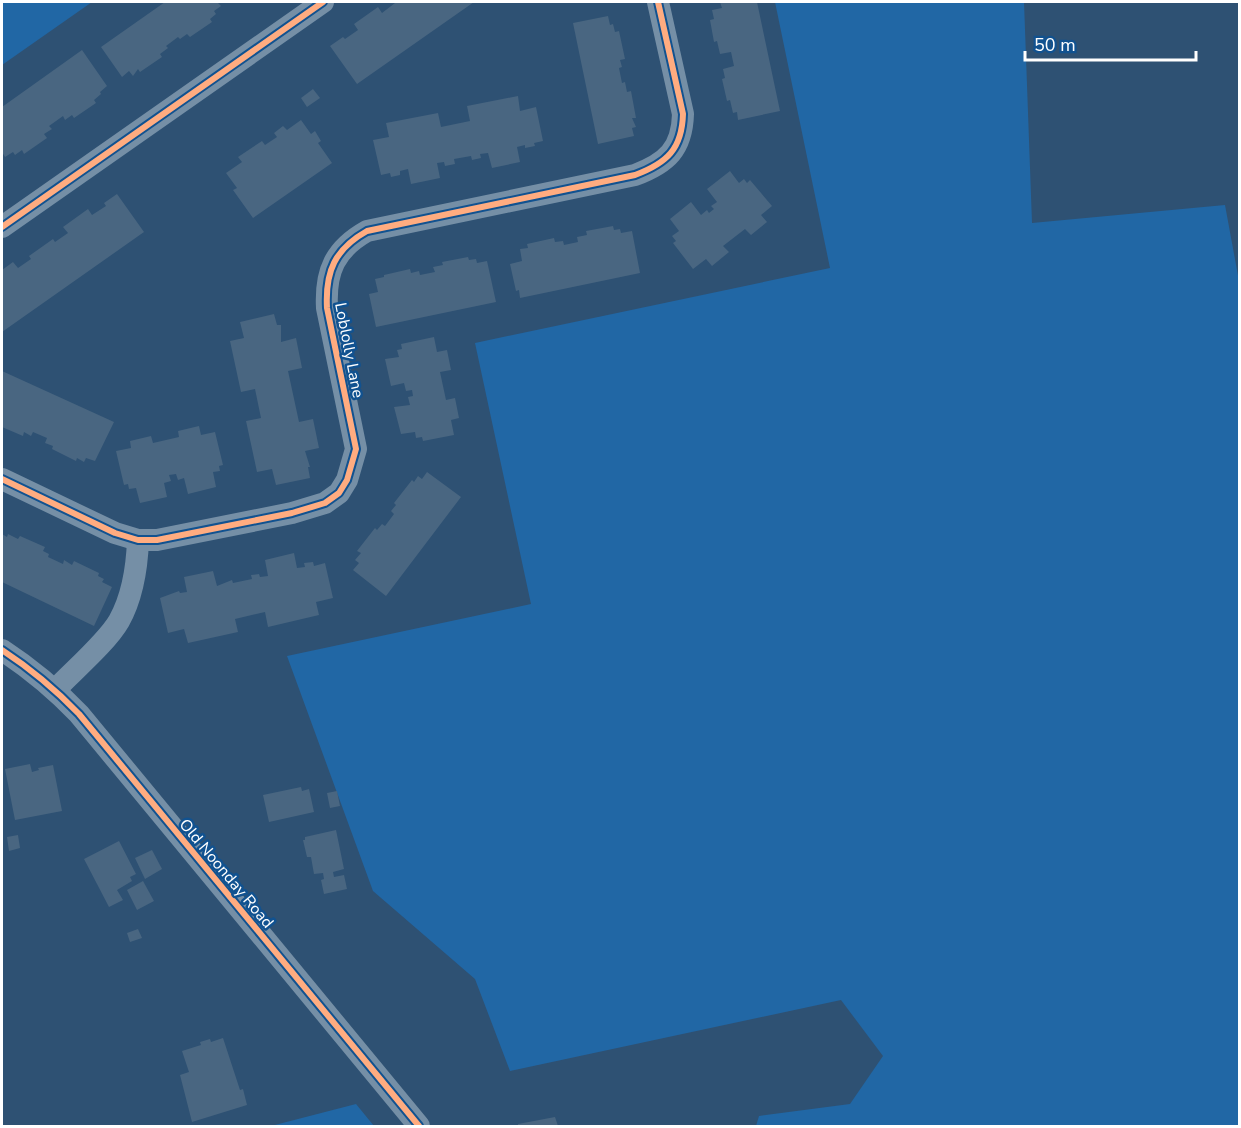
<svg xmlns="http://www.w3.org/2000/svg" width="1241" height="1128" font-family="'Nunito Sans',sans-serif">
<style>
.green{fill:#2167a5}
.building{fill:#496681}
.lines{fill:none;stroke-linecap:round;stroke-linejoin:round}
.street{stroke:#758fa6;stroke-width:22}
.cycleway-casing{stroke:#115290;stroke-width:10}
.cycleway{stroke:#ffac80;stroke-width:6}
.labels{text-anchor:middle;stroke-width:5;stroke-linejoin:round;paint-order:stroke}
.street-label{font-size:16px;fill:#fff;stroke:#115290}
</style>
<rect width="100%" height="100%" fill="#2e5173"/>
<g class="green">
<path d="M2 2H92L2 65Z"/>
<path d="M775 2H1024L1032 223 1225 205 1239 281V1126H756L759 1116 850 1104 883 1056 841 1000 510 1071 475 979 373 891 287 656 531 604 475 343 830 268Z"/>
<path d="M356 1104 374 1126H271Z"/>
</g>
<g class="building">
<path d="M165 2H217L221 6 214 11 216 14 210 19 212 22 190 37 187 34 180 39 178 37 166 46 168 48 160 54 162 57 140 72 138 69 133 76 129 71 122 77 101 47Z"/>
<path d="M394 2H474L357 84 330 46 343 37 345 39 358 30 354 24 378 7 382 13 395 3Z"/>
<path d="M720 2H757L780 111 738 120 737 112 733 113 730 100 727 101 722 79 725 78 723 69 734 66 731 52 720 54 717 41 714 42 710 20 714 19 712 10 722 8Z"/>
<path d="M608 16 610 25 613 24 615 32 619 31 625 59 620 60 622 67 619 68 622 83 625 82 627 92 631 91 636 118H632L636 127 632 128 634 136 598 144 573 23Z"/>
<path d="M82 50 107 86 100 92 101 94 94 100 96 103 74 118 72 115 65 120 63 116 49 126 52 129 44 134 47 138 24 154 22 150 15 155 13 152 5 157 2 152V107Z"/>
<path d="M313 89 320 98 307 107 301 98Z"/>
<path d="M518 96 520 111 536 107 543 141 534 143 535 146 525 148V145L517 147 520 162 492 168 488 153 480 154 481 158 472 160 471 156 454 159 455 164 445 166 444 162 437 163 440 178 411 184 408 169 400 171V175L391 177 390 173 381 175 373 140 389 137 386 123 438 113 441 127 470 121 467 106Z"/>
<path d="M301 120 311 134 315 131 321 141 318 143 332 163 253 218 233 190 237 188 226 173 242 162 238 157 262 141 265 145 277 137 274 133 283 126 287 130Z"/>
<path d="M730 171 739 183 744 179 747 183 750 180 772 206 761 215 767 222 751 235 745 229 723 246 729 252 712 266 706 259 693 269 673 243 676 241 672 236 679 231 670 219 691 202 701 215 707 210 709 213 714 209 711 206 717 202 707 189Z"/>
<path d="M117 194 144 232 2 332V270L13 262 18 268 31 259 29 256 53 239 55 242 68 233 63 227 88 209 92 215 106 206 104 203Z"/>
<path d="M613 226 614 230 620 229 621 233 632 231 640 273 520 298 519 290 516 291 510 264 522 261 520 249 528 248 527 244 554 238 555 242 563 241 564 245 578 242 577 237 587 235 586 231Z"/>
<path d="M468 257 469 260 476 259 477 263 487 261 496 302 376 327 369 294 378 292 375 279 384 277V275L410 269 411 273 419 271 420 275 435 272 433 267 443 265 442 262Z"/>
<path d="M274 314 277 325H281V342L296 338 302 368 288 371 299 422 313 419 319 448 305 451 310 467H308L310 478 276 485 272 469 257 472 246 421 261 418 255 389 241 392 230 341 244 338 240 322Z"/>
<path d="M434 337 437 352 447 350 451 370 440 372 446 400 455 398 459 418 451 420 454 435 423 441 422 437 416 438 415 432 401 434 394 407 410 405 408 397 413 396 412 390 406 391 404 383 391 386 385 359 399 357 397 350 402 349 401 344Z"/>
<path d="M2 371 114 422 95 461 86 458 84 462 77 458 76 461 52 449 53 446 45 443 47 438 33 432 31 436 24 432 23 436 2 427Z"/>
<path d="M199 426 201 435 215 432 223 465 219 466 220 471 213 472 216 487 188 494 184 478 178 480 176 474 169 475 171 481 164 483 167 497 140 503 136 488 129 489 128 484 124 485 116 451 131 448 130 441 151 436 153 443 179 437 178 431Z"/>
<path d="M427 472 461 497 386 596 353 570 359 563 355 560 361 553 357 551 375 528 377 530 382 524 385 526 394 514 391 511 396 505 394 503 412 480 414 482 418 476 422 479Z"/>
<path d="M2 534 7 537 8 534 18 539 20 536 45 547 43 551 49 554 48 557 63 564 64 560 72 565 74 561 99 573 98 576 104 579 102 582 112 587 94 626 2 582Z"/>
<path d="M294 553 297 568 305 567 304 563 313 562 314 566 325 563 333 598 316 602 319 615 268 627 265 612 235 619 238 632 188 643 184 629 168 633 160 598 179 591 180 593 187 592 184 577 213 571 217 586 232 580 233 583 252 579 251 575 259 574 260 577 268 576 265 560Z"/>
<path d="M30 764 32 772 39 770 38 768 53 765 62 811 15 820 5 769Z"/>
<path d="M301 787 302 791 309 789 314 812 269 822 263 795Z"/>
<path d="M337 791 340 806 330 808 327 793Z"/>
<path d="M336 830 344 869 333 872 334 877 344 875 347 889 324 894 321 880 324 879 323 873 314 874 311 857H307L303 840H305V837Z"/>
<path d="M18 835 20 848 9 851 7 837Z"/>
<path d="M119 841 136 874 130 877 132 881 117 890 123 900 109 907 84 859Z"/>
<path d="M152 850 162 869 145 879 135 858Z"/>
<path d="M143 881 154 901 137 910 127 890Z"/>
<path d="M138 929 142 938 130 942 127 933Z"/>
<path d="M223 1038 240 1090 243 1089 247 1105 192 1122 180 1075 189 1072 182 1051 201 1045 200 1042 210 1039 211 1042Z"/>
<path d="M555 1117 558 1126H518V1124Z"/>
</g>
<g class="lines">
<g class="street">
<path d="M2 227 323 2"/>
<path d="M2 479 115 533 138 540H157L292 513 325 503 339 493 347 480 356 449 327 308C325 271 335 249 367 231L635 175C667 163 682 149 683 114L658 2"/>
<path d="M2 650C31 669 55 689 79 714L419 1126"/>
<path d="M56 689C73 671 107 642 119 621 133 596 137 568 138 540"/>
</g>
<g class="cycleway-casing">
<g id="cycleway">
<path d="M2 227 323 2"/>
<path d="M2 479 115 533 138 540H157L292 513 325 503 339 493 347 480 356 449 327 308C325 271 335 249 367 231L635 175C667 163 682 149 683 114L658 2"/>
<path d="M2 650C31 669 55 689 79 714L419 1126"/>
</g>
</g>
<use href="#cycleway" class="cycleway"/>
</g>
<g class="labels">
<g class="street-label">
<text transform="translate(350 350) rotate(79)" y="6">Loblolly Lane</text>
<text transform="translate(227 873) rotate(50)" y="6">Old Noonday Road</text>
</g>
</g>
<rect width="1241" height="1128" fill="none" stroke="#ffffff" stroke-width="6"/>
<path d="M1025 51v9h171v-9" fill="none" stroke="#ffffff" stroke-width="3"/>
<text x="1034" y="51" font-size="18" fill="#ffffff" stroke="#115290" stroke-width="4.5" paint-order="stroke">50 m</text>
</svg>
